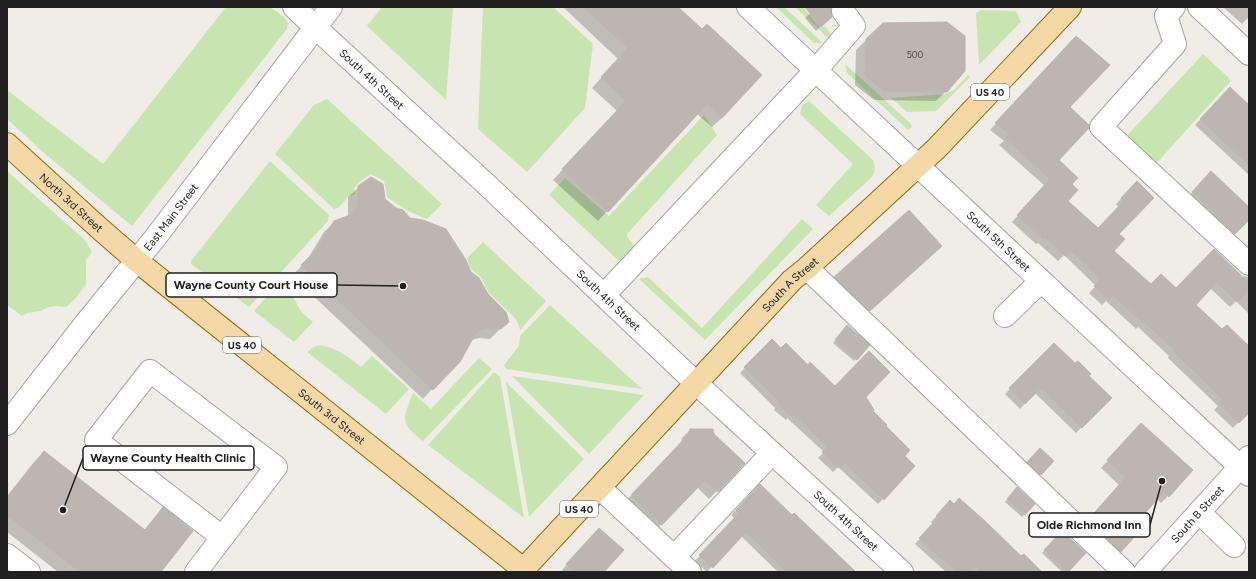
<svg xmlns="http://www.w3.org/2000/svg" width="1256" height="579" font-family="Figtree,sans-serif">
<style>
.grass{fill:#c8e5b1}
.shadow{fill:#0003}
.building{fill:#bdb6b0;stroke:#c0b5aa}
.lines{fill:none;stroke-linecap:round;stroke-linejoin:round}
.minor-casing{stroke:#a4a4a4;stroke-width:24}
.major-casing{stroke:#906c0c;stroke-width:24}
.minor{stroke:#fff;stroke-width:22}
.major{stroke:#f5d8a7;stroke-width:22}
.labels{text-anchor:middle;stroke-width:3;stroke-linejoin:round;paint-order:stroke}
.number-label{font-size:9px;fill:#474644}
.shield{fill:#fff;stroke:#636363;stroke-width:1}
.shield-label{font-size:10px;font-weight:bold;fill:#202020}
.street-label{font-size:11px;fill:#202020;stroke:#fff}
.leader{fill:none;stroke:#202020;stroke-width:1.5}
.callout-dot{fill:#202020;stroke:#fff;stroke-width:1.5}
.callout{fill:#fff;stroke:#202020;stroke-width:1.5}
.callout-label{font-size:12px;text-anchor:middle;font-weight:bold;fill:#202020}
</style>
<rect width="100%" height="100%" fill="#f0ede7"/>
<g class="grass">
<path d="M226 7H270L283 16 288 23 287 29 132 226 44 153 7 119V90L103 164Z"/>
<path d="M382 7H453L446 100 367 26Z"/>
<path d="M483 7H553L593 44 585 108 527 172 478 129Z"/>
<path d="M776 7H784L823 43H814Z"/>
<path d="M795 7H803L820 28 825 26 832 35 828 38Z"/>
<path d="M981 10 1016 11 1021 22 979 65 976 13Z"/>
<path d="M1203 54 1229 78 1230 82 1152 168 1123 140Z"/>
<path d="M845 64 911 124 912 127 908 130 847 73Z"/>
<path d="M968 75 970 77 936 111 907 112 891 98 945 94 954 90Z"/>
<path d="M327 99 442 204 427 219 408 211 387 197 384 181 371 174 362 180 354 188 355 194 348 197 338 208 334 209 275 154 314 105Z"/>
<path d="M809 101 873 160C875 167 876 172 871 178L829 216 816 205 853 164 800 114 802 105Z"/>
<path d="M704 115 717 135 627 234V236L635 247 621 263 549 195 565 178 609 216Z"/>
<path d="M270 161 329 215 328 221 249 307 191 264V261Z"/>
<path d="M7 171 85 240 92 252 86 260V284L76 298 66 307 55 306 46 308 41 311 27 313 22 316 7 305Z"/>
<path d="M802 219 813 229 705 340 639 279 648 277 702 328Z"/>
<path d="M483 242 546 301 520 330 517 321 513 316 489 293 481 277 471 269 467 258Z"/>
<path d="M286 275 288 288 302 313 313 322 294 342 254 311Z"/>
<path d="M550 305 642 389 506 369 504 365 519 346 520 336Z"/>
<path d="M321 345C340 350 346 355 361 367L372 356 409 389 386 414 307 352 314 347Z"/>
<path d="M479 358 492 369 423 441C399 423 403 419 413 393L431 409Z"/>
<path d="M494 372 500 377 524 518 428 445Z"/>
<path d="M512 376 644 395 589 454Z"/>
<path d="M506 382 584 459 529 517Z"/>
</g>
<g class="shadow">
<path d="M563 7H677L702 31 722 118 712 127 697 114 598 221 553 180 617 111 592 88 618 59Z"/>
<path d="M817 7H830L826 22 816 31 805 18Z"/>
<path d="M1223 7H1249V17L1242 24Z"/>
<path d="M883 24 946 91 936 101 874 100 855 85 856 50Z"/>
<path d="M1070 43 1069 107 1057 160 1071 184 1067 201 1098 229 1118 207 1116 204 1137 182 1118 234 1113 251 1150 286 1176 290 1242 277 1243 276 1249 277V314L1236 301 1230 307 1210 288 1195 305 1222 331 1249 348V411L1233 428 1214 410 1218 406 1168 358 1169 356 1138 327 1136 329 1106 301 1102 305 1089 293 1096 286 1064 255 1058 261 1038 243 1036 244 1012 222 1045 186 999 145 1004 141 990 130Z"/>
<path d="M1230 88 1249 106V175L1195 125Z"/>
<path d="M1204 180 1249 208V218L1227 241 1185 200Z"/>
<path d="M359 187 384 200 409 219 471 272 507 322 490 339 479 338 471 340 432 389 423 399 292 276 307 260 324 232 334 222 348 216V197Z"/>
<path d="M933 254 861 318 828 285 835 278Z"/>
<path d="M847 326 868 345 854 361 833 343Z"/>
<path d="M772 340 781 349 808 366 835 387 864 397 871 411 884 426 903 456 883 499 878 504 838 467 833 472 818 458 824 452 787 418 786 420 774 410 775 408 740 373Z"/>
<path d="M1054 344 1110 398 1076 433 1035 393 1020 409 1005 394Z"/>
<path d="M690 430 713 435 744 464 709 499 697 487 654 532 624 503 681 444 682 438Z"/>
<path d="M1134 432 1168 496 1161 503 1157 499 1137 521 1120 551 1113 558 1081 528 1119 485 1101 468Z"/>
<path d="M1040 450 1053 462 1038 477 1026 465Z"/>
<path d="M44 452 144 531 163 509 159 572H58L7 532V496L34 462Z"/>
<path d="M760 486 792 516 855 572H778L741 536 707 572 695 561 735 519 731 515Z"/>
<path d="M1017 489 1034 504 1022 517 1005 502Z"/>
<path d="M945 507 1026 572H946L915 544 933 524 931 522Z"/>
<path d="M1062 532 1085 553 1067 572H1062L1042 553Z"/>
<path d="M594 534 603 572H564L562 570Z"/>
</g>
<g class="building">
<path d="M583 7H678L702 29 707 24 762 75 722 118 707 104 608 212 562 169 626 101 601 77 628 48Z"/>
<path d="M805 7H831V12L832 17 821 27Z"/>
<path d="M947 22 965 36V71L947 92 884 91 865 75 866 39 883 23Z"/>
<path d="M1076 36 1110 65 1070 107 1089 125V128L1059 160 1078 178 1072 184 1078 190 1068 201 1098 228 1124 201 1121 198 1137 181 1154 198 1119 234 1125 239 1114 251 1151 284 1161 274 1176 288 1214 249 1249 283V289L1237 302 1217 282 1196 305 1222 329 1227 325 1249 346V413L1239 423 1219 403 1223 399 1173 351 1174 349 1144 322 1143 323 1113 295 1109 300 1094 286 1101 279 1070 250 1065 256 1045 237 1043 239 1017 215 1050 179 1005 138 1009 134 995 123Z"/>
<path d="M1230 87 1249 105V165L1200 119Z"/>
<path d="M1211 171 1249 207V220L1235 234 1213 214 1214 213 1192 192Z"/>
<path d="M371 177 383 184 385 199 396 208 403 210 410 218 423 220 446 229 466 260 471 272 479 278 488 294 506 312 509 322 501 329 489 328 477 331 460 362 433 390 301 265 317 249 334 221 350 215 358 207V186Z"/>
<path d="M909 210 942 246 870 311 834 277Z"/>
<path d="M847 325 870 345 857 360 835 340Z"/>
<path d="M772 339 781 348 786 343 808 365 810 362 835 386 869 351 890 372 866 397 874 410 873 411 887 425 886 426 910 450 905 456 915 466 884 500 844 462 839 468 822 452 828 447 793 414 791 416 778 404 780 402 744 367Z"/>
<path d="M1054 343 1075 363 1078 361 1091 374 1089 376 1112 398 1082 428 1041 388 1025 404 1009 388Z"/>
<path d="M1141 423 1193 470 1169 497 1164 492 1138 521 1144 526 1121 552 1088 520 1126 477 1107 460Z"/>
<path d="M690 429H713L714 434 745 463 718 492 705 480 662 525 631 495 688 435Z"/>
<path d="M1040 448 1054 461 1041 475 1027 462Z"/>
<path d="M44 451 145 530 163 507 193 531 161 572H80L7 515V498Z"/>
<path d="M760 484 792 515 794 513 856 572H787L746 532 713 568 699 555 739 513 736 510Z"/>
<path d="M1017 487 1035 504 1025 515 1007 499Z"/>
<path d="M959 498 985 521 1021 556 1024 554 1042 572H981L976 566 970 572H957L941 557 940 558 919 538 938 518 936 516 950 500 954 504Z"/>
<path d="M599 528 624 550 604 572H574L566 564Z"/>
<path d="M1062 531 1086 553 1068 572H1067L1044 550Z"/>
</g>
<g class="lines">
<g class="minor-casing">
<g id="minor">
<path id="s1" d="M294 7 316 28 486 184 697 384 902 572"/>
<path id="s2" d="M748 7 1249 475"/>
<path d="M1174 7 1166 16 1175 44 1101 127 1249 264"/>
<path d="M1199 7 1249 54"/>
<path d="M807 268 1124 572"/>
<path d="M604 295 816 70 854 26 843 11"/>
<path d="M1005 316 1041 281"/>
<path id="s3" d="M7 424 85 324 155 238 331 7"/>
<path d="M600 488 690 572"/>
<path d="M1199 512 1234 546"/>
<path d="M7 555 29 572"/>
<path d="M674 557 772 453"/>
<path d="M196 572 276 467 150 371 96 440 222 537"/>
<path id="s4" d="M1145 572 1249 457"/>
</g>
</g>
<g class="major-casing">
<g id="major">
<path id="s5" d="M7 144 99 228 137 261 523 569"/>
<path id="s6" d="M521 572 792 280 807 268 937 148 1070 7"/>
</g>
</g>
<use href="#minor" class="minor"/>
<use href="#major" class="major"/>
</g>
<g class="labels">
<g class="number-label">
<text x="915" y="58">500</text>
</g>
<g class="shield">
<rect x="971" y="84" width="38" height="16" rx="3"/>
<rect x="223" y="337" width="38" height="16" rx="3"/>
<rect x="560" y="501" width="38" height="16" rx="3"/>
</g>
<g class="shield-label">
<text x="990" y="96">US 40</text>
<text x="242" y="349">US 40</text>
<text x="579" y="513">US 40</text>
</g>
<g class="street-label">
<text dy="4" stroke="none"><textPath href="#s1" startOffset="106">South 4th Street</textPath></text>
<text dy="4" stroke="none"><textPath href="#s5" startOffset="87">North 3rd Street</textPath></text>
<text dy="4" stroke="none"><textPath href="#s3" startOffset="264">East Main Street</textPath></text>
<text dy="4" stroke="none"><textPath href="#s2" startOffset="343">South 5th Street</textPath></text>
<text dy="4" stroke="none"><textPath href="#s6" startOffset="394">South A Street</textPath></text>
<text dy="4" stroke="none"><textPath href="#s1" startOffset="430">South 4th Street</textPath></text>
<text dy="4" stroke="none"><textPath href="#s5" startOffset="424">South 3rd Street</textPath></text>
<text dy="4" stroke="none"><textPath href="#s4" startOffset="78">South B Street</textPath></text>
<text dy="4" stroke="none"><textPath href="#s1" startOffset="754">South 4th Street</textPath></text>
</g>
</g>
<path class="leader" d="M403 286L337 285M63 510L83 458M1162 481L1150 525"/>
<g class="callout-dot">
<circle cx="403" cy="286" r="4"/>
<circle cx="63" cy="510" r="4"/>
<circle cx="1162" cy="481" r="4"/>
</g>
<g class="callout">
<rect x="166" y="273" width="171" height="24" rx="4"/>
<rect x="83" y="446" width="171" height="24" rx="4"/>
<rect x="1029" y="513" width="121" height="24" rx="4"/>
</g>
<g class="callout-label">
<text x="251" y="289">Wayne County Court House</text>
<text x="168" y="462">Wayne County Health Clinic</text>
<text x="1089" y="529">Olde Richmond Inn</text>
</g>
<rect width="1256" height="579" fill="none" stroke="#202020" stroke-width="16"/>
</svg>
